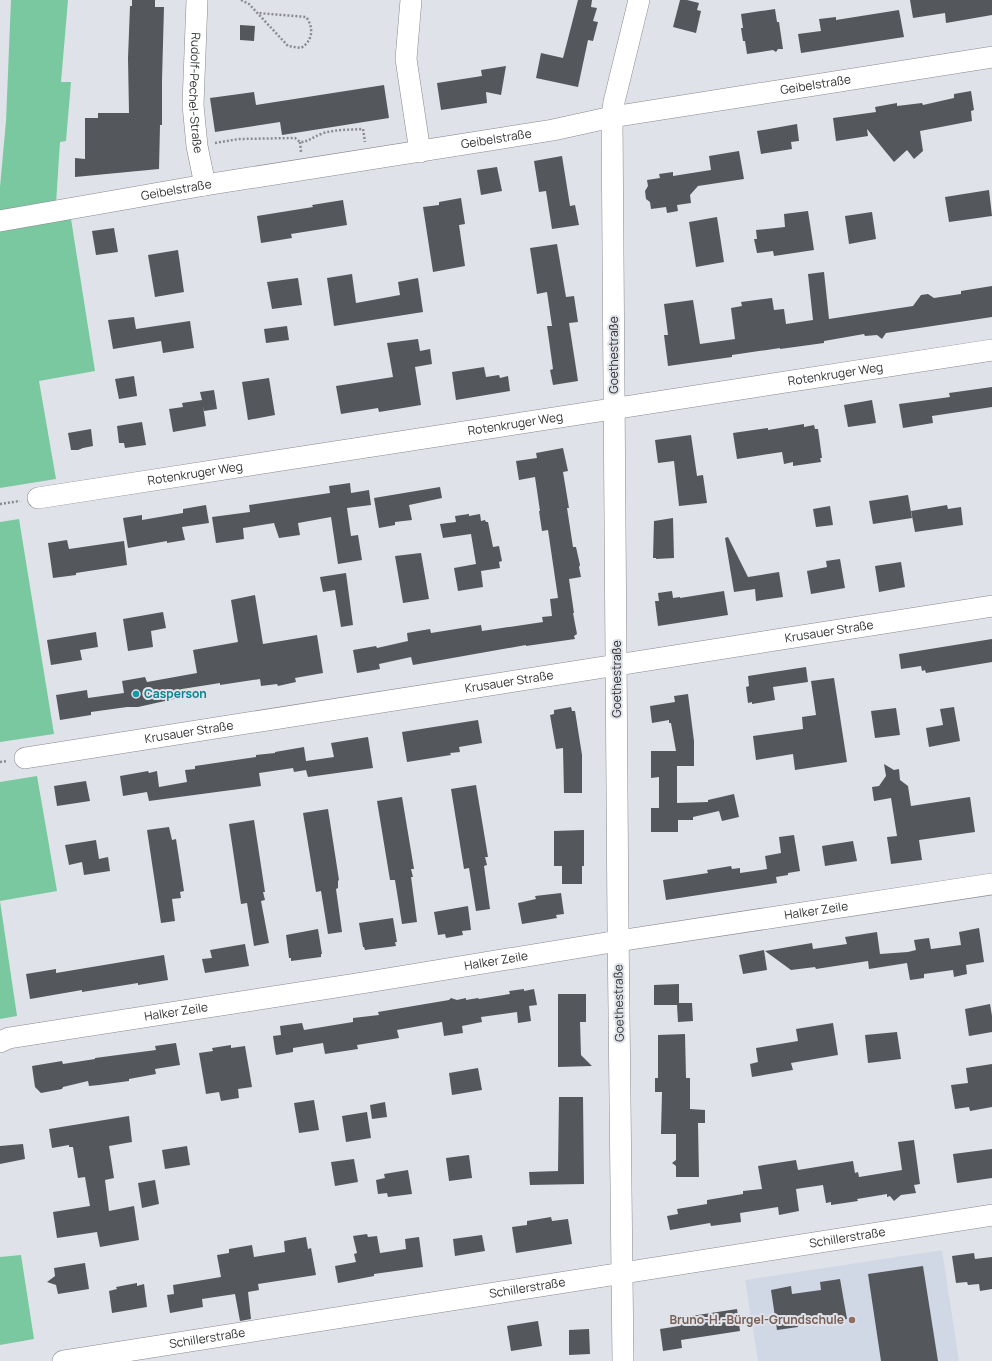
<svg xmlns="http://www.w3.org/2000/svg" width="992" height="1361" font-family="Manrope,sans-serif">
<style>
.built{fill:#d1d8e5}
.green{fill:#7ac89f}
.building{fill:#54575c}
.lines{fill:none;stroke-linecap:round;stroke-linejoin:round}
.minor-casing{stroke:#86898f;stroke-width:22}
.path{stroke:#898b8f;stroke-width:2.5;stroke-dasharray:2 2;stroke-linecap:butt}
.minor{stroke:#fff;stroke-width:21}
.culture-dot{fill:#0f9aa8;stroke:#dfe3e9;stroke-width:1.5}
.education-dot{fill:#8d6e63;stroke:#dfe3e9;stroke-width:1.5}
.labels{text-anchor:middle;stroke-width:4;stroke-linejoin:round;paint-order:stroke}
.street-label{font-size:12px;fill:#313234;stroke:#dfe3e9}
.culture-label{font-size:12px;font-weight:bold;fill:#0d838f;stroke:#dfe3e9;text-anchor:start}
.education-label{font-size:12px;font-weight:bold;fill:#785e54;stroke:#dfe3e9;text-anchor:end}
</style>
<rect width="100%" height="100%" fill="#dfe3e9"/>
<path class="built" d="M942 1250 959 1361H758L745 1280Z"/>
<g class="green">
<path d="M11 0H68L61 82H71L66 141 60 142 56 204 0 213V187L6 121Z"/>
<path d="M71 219 95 371 39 381 56 479 0 488V230Z"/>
<path d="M19 519 54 734 0 742V522Z"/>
<path d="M37 776 57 891 0 901V782Z"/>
<path d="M0 901 17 1016 0 1019Z"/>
<path d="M21 1255 34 1339 0 1345V1257Z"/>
</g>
<g class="building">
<path d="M132 0H155V7H164L162 80V125H160L159 169 75 177V158L85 159V118H98V113H129L128 58 130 6H132Z"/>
<path d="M578 0H592L591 7 597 8 593 21 598 22 593 41 588 40 578 87 536 78 541 53 563 58Z"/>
<path d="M680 0H687L699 3 697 10 701 11 696 33 673 27Z"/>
<path d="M910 0H992V15L946 23 945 13 913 18Z"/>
<path d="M775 9 777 22H779L783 49H778L776 52 773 50 747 54 745 41H743L741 28H743L741 14Z"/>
<path d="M899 10 904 37 801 53 798 34 821 31 819 19 836 17V20Z"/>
<path d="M240 25 255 26 254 41 240 40Z"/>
<path d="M506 66 501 95 486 92 487 103 441 110 437 83 482 76 481 70Z"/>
<path d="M384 85 389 118 282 135 280 122 215 132 210 98 254 92 256 105Z"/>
<path d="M971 91 974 110 971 111 972 121 920 131 923 151 914 159 907 150 894 162 867 129 868 136 836 141 833 118 876 112 875 107 897 103V106L922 103 923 105 954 98V94Z"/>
<path d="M797 124 799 141 791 142 792 149 761 154 757 131Z"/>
<path d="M739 151 744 179 698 186 690 195 691 203 677 205 678 211 667 213 666 207 651 209 650 202 646 199 645 191 648 186 647 180 660 178 659 174 673 172V176L711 170 709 156Z"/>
<path d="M562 156 570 206 575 205 579 225 552 229 546 191 539 192 534 161Z"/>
<path d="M497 167 502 191 481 195 477 170Z"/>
<path d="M989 190 992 216 949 222 945 197Z"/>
<path d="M461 198 465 224 459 225 465 266 433 272 423 207 439 205V202Z"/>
<path d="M343 200 347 225 291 234 292 238 261 243 257 216 313 207 312 205Z"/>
<path d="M808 211 814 250 774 256 773 251 757 253 754 239H757L756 230 785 227 784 214Z"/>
<path d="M872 212 876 239 849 244 845 216Z"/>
<path d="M717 217 724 262 696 267 689 222Z"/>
<path d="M114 228 118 252 96 255 92 231Z"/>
<path d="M557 244 566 297 574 296 578 322 569 323 578 381 553 385 550 370 553 369 547 326H552L547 292 537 294 530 248Z"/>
<path d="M178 250 184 292 155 297 148 255Z"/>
<path d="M824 272 829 319 913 306 921 295 928 294 934 298 961 294V291L992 286V317L893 332 886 333 882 339 877 335 865 336 864 334 824 341V343L780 349V348L732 355V357L668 366 664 335H668L664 304 693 300 700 344 735 339 731 308 742 306 741 302 772 298 774 310 784 309 786 324 813 320 808 274Z"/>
<path d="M352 274 356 303 400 295 398 282 418 278 423 312 334 326 327 278Z"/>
<path d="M298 278 302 305 272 309 267 282Z"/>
<path d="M134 317 136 329 190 321 194 348 163 353 161 341 113 349 108 320Z"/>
<path d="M287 326 289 340 266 343 264 329Z"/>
<path d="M418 339 420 351 430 349 432 364 415 367 421 405 379 412 378 408 341 414 336 386 393 377 387 343Z"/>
<path d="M484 367 486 377 499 375 500 378 508 376 510 391 456 400 452 372Z"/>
<path d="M134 376 137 396 119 399 115 379Z"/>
<path d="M269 378 275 415 248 420 242 382Z"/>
<path d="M992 387V407L932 416 933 423 903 428 899 404 950 397 949 393Z"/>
<path d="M214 390 217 409 204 411 203 406 206 426 173 432 169 409 183 407 182 403 202 400 200 392Z"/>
<path d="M872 400 876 423 848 427 844 405Z"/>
<path d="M142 422 146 445 125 448 124 443H119L117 426Z"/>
<path d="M804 424V427L814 425 815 429H818L822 458H820L821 462 793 466V462L784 464 782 452 737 459 733 433 768 428V430Z"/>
<path d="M91 429 93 446 83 448 78 450H71L68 433Z"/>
<path d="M691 435 697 476 703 475 707 503 679 506 674 461 658 463 655 440Z"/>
<path d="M563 448 568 471 563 472 569 508H567L573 547H576L580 565 579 567 581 577 569 579 574 613H573L577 634 574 636 575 639 526 646V645L413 665 411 657 379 664 380 669 357 673 353 650 376 646 377 648 408 641 407 633 430 629 431 633 481 625 482 631 543 622 542 617 552 616 550 599 558 598 548 530 542 531 539 511H540L535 477 519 480 516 461 537 458 536 453Z"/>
<path d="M350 483 351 493 369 490 371 505 347 508 351 536 358 535 362 560 338 564 331 517 298 523 300 535 279 538 274 523 243 528 244 539 216 543 212 517 250 512 249 505 330 493 329 486Z"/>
<path d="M440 487 442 498 409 505 412 520 395 522V525L379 528 374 498Z"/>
<path d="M908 495 912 518 873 524 869 501Z"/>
<path d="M206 505 209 523 182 527 185 540 167 543V541L128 548 123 518 142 515V520L183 513V509Z"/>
<path d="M947 505 948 509 961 507 963 525 915 532 911 511Z"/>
<path d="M830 506 833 525 816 527 813 509Z"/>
<path d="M469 514V516L480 514 481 521 485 520 486 522H488L493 547 499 546 502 561 499 562 500 568 481 571 483 587 458 591 454 568 476 564 471 534 443 538 440 524 456 522 455 516Z"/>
<path d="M673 518 674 558 656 559V558H653L654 521Z"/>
<path d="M728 537 748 577 779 572 783 597 756 601 755 589 734 592 725 538Z"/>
<path d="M67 540 69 549 124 541 127 565 76 573V575L53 578 48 543Z"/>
<path d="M421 553 429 599 403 603 395 556Z"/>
<path d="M840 559 845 588 811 594 807 571 827 567 826 561Z"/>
<path d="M901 562 905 587 879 592 875 566Z"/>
<path d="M346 573 353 625 341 627 335 590 323 592 320 577Z"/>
<path d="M672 591 673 598 680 597V598L724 591 728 615 658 626 655 601H659L658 593Z"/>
<path d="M255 595 263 644 317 635 323 673 295 678 296 682 278 686 277 684 261 686 260 679 220 685V683L182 689 183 697 138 707H127L91 712V715L60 720 56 695 87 690 88 698 124 693 122 681 145 677 147 682 197 673 193 650 238 642 231 600Z"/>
<path d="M163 612 166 628 151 631 153 647 128 651 123 619Z"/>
<path d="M96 632 98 647 80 650 82 660 51 665 47 640Z"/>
<path d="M992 639V662L926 673 925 670 922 671 921 666 901 669 899 654Z"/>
<path d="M806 667 808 682 773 687 775 700 752 704V702L748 703 746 687 749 686 748 676Z"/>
<path d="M834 678 847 762 795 770 793 754 756 760 753 736 803 729 802 717 816 715 811 681Z"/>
<path d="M688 694 694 741V766H677V803L708 802V800L734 794 739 817 722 821 719 811 693 817V820H678V832H651V808H659V777L651 778V751H676L671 723H669V720L652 723 650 706 675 702 674 696Z"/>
<path d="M571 707 572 711H575L582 755V793H564L563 748 556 749 550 715 554 714V710Z"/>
<path d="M954 707 960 741 929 747 926 728 943 725 940 709Z"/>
<path d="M896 708 900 735 875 738 871 711Z"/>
<path d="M478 720 482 743 459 747 460 752 450 753 451 755 407 762 402 732Z"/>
<path d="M368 737 373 768 308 777 306 770 294 772 293 768 259 773 261 786 149 801 147 792 123 796 120 776 148 771 149 773 157 771 159 787 187 782 185 770 195 769V766L256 757V755L275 753V752L304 747 306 761 334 757 331 743Z"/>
<path d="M884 764 894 770 899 769 900 780 908 786 911 806 970 797 975 832 919 840 922 860 891 864 887 837 897 836 891 798 874 801 872 787 879 786 886 776Z"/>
<path d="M86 781 90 801 57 806 54 786Z"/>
<path d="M476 785 488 857H485L487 865 484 866 490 909 476 911 469 868 464 869 451 789Z"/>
<path d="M402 797 414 869H411L413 877H411L417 922 402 924 395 880H390L377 801Z"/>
<path d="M328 809 339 880 338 881V888L336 889 342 932 328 934 321 891 316 892 303 813Z"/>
<path d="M254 820 265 892H263L265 900 261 901 269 943 254 946 247 903 241 904 229 824Z"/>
<path d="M169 827 172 840 176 839 184 891 180 892 181 898 172 899 175 921 161 923 147 830Z"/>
<path d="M584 830V866H582V884H562V866H554V831Z"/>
<path d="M794 835 800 871 788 873V875L776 877 777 883 666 900 663 880 708 873 707 870 731 866 732 869 740 868V873L767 869 765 856 781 853 779 837Z"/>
<path d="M96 840 99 859 108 857 110 871 84 875 82 862 69 865 65 845Z"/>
<path d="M853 841 857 861 825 866 822 846Z"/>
<path d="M561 893 564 914 556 915 557 918 522 924 518 903 536 899 535 896Z"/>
<path d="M468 906 471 930 462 931 463 935 446 938 445 934 438 935 434 912Z"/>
<path d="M393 918 397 942H395L396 946 365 950 364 947H363L359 923Z"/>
<path d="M979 928 984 962 966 965 967 974 954 977 953 970 924 974V978L910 980 907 963 869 969 868 961 816 969 815 967 791 970 765 951 812 943 813 949 847 944 845 937 877 932 880 954 908 952 916 950 914 940 929 938 931 949 961 945 959 932Z"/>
<path d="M318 929 322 954H321V957L291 961V958H289L286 935Z"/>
<path d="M245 944 249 966 205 973 202 959 212 958 210 950Z"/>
<path d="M764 950 767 970 743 974 739 955Z"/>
<path d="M164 955 168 980 138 985V983L82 992V990L30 999 26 974 56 969V973Z"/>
<path d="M679 984V1003H692L693 1021 678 1022 677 1005H654V985Z"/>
<path d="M524 989V991L534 989 537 1005 529 1006 531 1021 518 1023 517 1012 481 1017 482 1022 462 1026 463 1033 444 1036 442 1022 397 1030 399 1038 357 1045 358 1049 325 1054 323 1043 293 1048V1052L276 1055 275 1050 273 1036 281 1035 280 1026 302 1023 304 1030 353 1022V1018L379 1015 378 1012 449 1000 451 998 457 1000 466 998V1000L478 998 479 999 510 994 509 991Z"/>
<path d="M558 994H586V1022H580L581 1055 592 1066 558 1067Z"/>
<path d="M990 1004 992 1016V1032L969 1036 965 1009Z"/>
<path d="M833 1023 838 1055 791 1063 793 1070 752 1077 750 1064 758 1062 756 1048 798 1041 796 1029Z"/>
<path d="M897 1032 901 1059 868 1063 865 1035Z"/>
<path d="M685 1034 686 1078H690V1109L705 1110V1123H698L699 1177H676V1166L672 1163 676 1160V1134H661L662 1092H655V1078H658V1035Z"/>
<path d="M176 1043 180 1065 155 1069 156 1074 129 1079V1081L99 1085 89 1086 88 1081 63 1087 62 1089 41 1093 35 1087 32 1066 62 1061 63 1064 95 1059V1058L156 1050 155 1046Z"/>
<path d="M231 1045V1048L245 1046 252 1087 238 1089 239 1098 221 1101 219 1092 206 1094 199 1053 213 1051 212 1048Z"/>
<path d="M992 1064V1107L970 1111 969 1107 955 1109 951 1085 968 1083 966 1068Z"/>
<path d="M478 1068 482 1090 452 1095 449 1073Z"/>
<path d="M559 1097H583L584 1184 530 1185 529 1172 558 1171Z"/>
<path d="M314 1100 319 1130 299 1133 294 1103Z"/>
<path d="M385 1102 387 1117 372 1119 370 1105Z"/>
<path d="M367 1112 371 1138 346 1142 342 1116Z"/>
<path d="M129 1116 132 1142 109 1146 114 1178 105 1180 109 1211 134 1206 139 1240 100 1247 97 1232 57 1238 53 1212 90 1206 85 1177 78 1178 73 1147H69V1145L52 1148 49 1129Z"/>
<path d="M914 1140 920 1184 914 1185 916 1193 901 1195 894 1201 890 1196 887 1197V1194L857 1199 858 1201 831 1205V1202L826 1203 823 1185 796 1189 799 1211 779 1215 778 1207 740 1213 741 1222 711 1226 710 1223 670 1230 667 1216 678 1214 677 1209 707 1204V1200L743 1194V1191L762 1189 758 1166 796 1160 798 1170 853 1161 855 1173 858 1172 859 1177 902 1170 898 1142Z"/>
<path d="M23 1144 25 1159 0 1164V1146Z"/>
<path d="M187 1146 190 1165 165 1169 162 1150Z"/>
<path d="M992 1149V1178L957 1183 953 1154Z"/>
<path d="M469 1155 472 1178 449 1181 446 1158Z"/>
<path d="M354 1159 358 1182 335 1186 331 1162Z"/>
<path d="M408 1170 412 1194 388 1197 387 1193 378 1194 376 1180 385 1178 384 1174Z"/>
<path d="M155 1180 159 1204 142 1208 138 1183Z"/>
<path d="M551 1217 552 1221 568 1219 572 1244 516 1253 512 1227 527 1225V1221Z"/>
<path d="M367 1234 368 1237 377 1236 380 1253 406 1249 405 1239 419 1237 423 1267 374 1274V1276L338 1283 335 1266 356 1262 354 1254 357 1253 353 1236Z"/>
<path d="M482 1235 485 1251 455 1256 453 1239Z"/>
<path d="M306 1237 308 1249 311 1248 316 1275 258 1284 259 1290 248 1292 251 1319 240 1321 235 1294 202 1299 203 1307 170 1313 167 1295 174 1294 173 1285 221 1277 217 1255 229 1253V1249L252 1245 254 1257 285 1252 284 1241Z"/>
<path d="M974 1253 975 1259 992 1257V1289L980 1291 979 1284 968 1285 967 1282 956 1283 952 1256Z"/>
<path d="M85 1263 89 1289 58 1294 56 1285 47 1282 55 1276 54 1268Z"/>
<path d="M923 1266 938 1361H881L868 1274Z"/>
<path d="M840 1279 847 1319 826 1323 825 1315 797 1319 798 1327 777 1330 771 1290 791 1286 792 1294 821 1290 820 1282Z"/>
<path d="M137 1283V1286L144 1284 147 1307 112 1313 109 1291 117 1289 116 1287Z"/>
<path d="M737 1309 740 1331 681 1340 682 1348 663 1351 660 1329 679 1326 678 1318Z"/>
<path d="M538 1321 542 1346 511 1351 507 1326Z"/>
<path d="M589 1329 590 1354 569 1355V1330Z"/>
</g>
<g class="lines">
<g class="minor-casing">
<g id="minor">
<path id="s1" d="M197 0 193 105 197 146 205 185"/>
<path d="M411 0 406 59 420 152"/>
<path id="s2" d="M0 221 205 185 553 130 612 117 992 57"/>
<path id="s3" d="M38 498 992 350"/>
<path id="s4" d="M25 758 992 606"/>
<path id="s5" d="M0 1042 9 1038 362 983 618 941 992 884"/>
<path id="s6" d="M63 1361 992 1215"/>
<path d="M623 1361 618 925 612 117 614 102 639 0"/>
</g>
</g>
<g class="path">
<path d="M241 0 249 4 288 46 301 48C313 41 314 27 306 17L258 13"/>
<path d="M300 142 301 152"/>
<path d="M215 143 239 139 295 138 300 142C309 142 312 137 321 134 334 129 349 130 363 129L365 142"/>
<path d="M0 504 20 501"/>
<path d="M0 762 7 761"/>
</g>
<use href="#minor" class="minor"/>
</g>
<circle class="culture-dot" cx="136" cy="694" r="4"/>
<circle class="education-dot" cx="852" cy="1320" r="4"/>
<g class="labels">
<g class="street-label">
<text dy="4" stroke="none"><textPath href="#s2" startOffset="827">Geibelstraße</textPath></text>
<text dy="4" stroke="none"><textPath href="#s1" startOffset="93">Rudolf-Pechel-Straße</textPath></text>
<text dy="4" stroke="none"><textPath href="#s2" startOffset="503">Geibelstraße</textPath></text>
<text dy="4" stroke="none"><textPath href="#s2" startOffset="179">Geibelstraße</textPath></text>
<text transform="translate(614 355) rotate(-90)" y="4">Goethestraße</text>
<text dy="4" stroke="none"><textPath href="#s3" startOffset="807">Rotenkruger Weg</textPath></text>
<text dy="4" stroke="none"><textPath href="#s3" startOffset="483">Rotenkruger Weg</textPath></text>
<text dy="4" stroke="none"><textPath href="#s3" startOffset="159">Rotenkruger Weg</textPath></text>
<text dy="4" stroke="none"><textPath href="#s4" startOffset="814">Krusauer Straße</textPath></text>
<text transform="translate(617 679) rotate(-90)" y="4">Goethestraße</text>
<text dy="4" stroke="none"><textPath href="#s4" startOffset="490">Krusauer Straße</textPath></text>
<text dy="4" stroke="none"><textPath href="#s4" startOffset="166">Krusauer Straße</textPath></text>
<text dy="4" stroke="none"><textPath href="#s5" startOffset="827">Halker Zeile</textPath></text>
<text dy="4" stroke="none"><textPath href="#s5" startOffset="503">Halker Zeile</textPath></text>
<text transform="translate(619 1003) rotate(-91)" y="4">Goethestraße</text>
<text dy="4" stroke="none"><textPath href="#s5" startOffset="179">Halker Zeile</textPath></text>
<text dy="4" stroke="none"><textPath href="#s6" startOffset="794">Schillerstraße</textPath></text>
<text dy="4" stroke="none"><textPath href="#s6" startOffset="470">Schillerstraße</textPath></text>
<text dy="4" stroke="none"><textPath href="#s6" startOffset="146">Schillerstraße</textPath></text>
</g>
<g class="culture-label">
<text x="144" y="698">Casperson</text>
</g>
<g class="education-label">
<text x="844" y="1324">Bruno-H.-Bürgel-Grundschule</text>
</g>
</g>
</svg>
